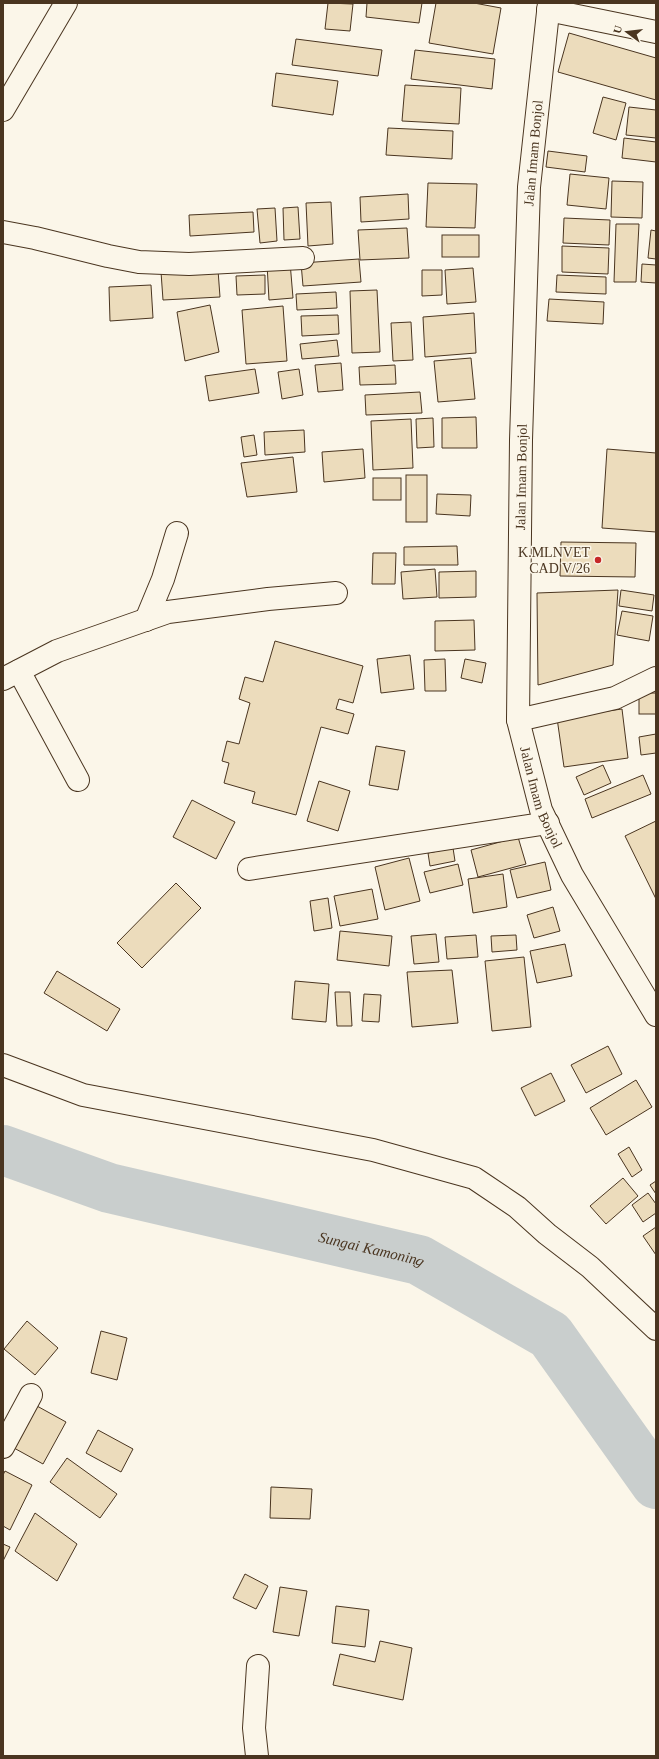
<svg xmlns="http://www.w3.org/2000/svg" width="659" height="1759" font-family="Georgia,serif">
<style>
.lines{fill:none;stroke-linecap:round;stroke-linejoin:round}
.river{stroke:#c9cecd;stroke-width:50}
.building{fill:#ecdcbc;stroke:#4a3520}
.minor-casing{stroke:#4a3520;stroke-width:24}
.primary-casing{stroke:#4a3520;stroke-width:24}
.minor{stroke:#fbf6e9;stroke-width:22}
.primary{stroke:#fbf6e9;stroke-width:22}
.poi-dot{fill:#c62828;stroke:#fbf6e9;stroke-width:1.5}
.labels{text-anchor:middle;stroke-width:3;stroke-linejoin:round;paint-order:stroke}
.street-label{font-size:14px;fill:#4a3520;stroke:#fbf6e9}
.poi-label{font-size:14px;fill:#4a3520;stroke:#fbf6e9;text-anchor:end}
.water-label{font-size:15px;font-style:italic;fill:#4a3520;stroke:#fbf6e9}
</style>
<rect width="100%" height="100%" fill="#fbf6e9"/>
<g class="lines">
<path class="river" id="s1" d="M3 1150 109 1188 419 1260 550 1335 656 1484"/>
</g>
<g class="building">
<path d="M328 3 353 4 350 31 325 29Z"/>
<path d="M367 3H422L419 23 366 17Z"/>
<path d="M436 3H474L501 8 493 54 429 43Z"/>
<path d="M569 33 656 58V100L558 72Z"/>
<path d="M296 39 382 50 378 76 292 65Z"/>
<path d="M415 50 495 59 492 89 411 79Z"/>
<path d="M276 73 338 81 333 115 272 106Z"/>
<path d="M405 85 461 88 459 124 402 121Z"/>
<path d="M603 97 626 103 616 140 593 133Z"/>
<path d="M629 107 656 110V138L626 135Z"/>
<path d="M388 128 453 131 452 159 386 155Z"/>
<path d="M624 138 656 142V162L622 158Z"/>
<path d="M548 151 587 156 585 172 546 167Z"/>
<path d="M570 174 609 178 606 209 567 205Z"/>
<path d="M612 181 643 182 642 218 611 217Z"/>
<path d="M428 183 477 184 475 228 426 227Z"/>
<path d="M408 194 409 219 361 222 360 197Z"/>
<path d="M331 202 333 244 308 246 306 203Z"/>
<path d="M298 207 300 239 284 240 283 208Z"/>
<path d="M275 208 277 241 260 243 257 209Z"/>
<path d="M253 212 254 232 190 236 189 215Z"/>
<path d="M564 218 610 220 609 245 563 243Z"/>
<path d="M616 224H639L636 282H614Z"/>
<path d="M407 228 409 258 360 260 358 230Z"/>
<path d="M651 230 656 231V259L648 258Z"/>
<rect x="442" y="235" width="37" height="22"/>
<path d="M562 246 609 248 608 274 562 272Z"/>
<path d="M359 259 361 282 303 286 301 263Z"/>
<path d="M290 262 293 298 269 300 267 264Z"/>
<path d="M642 264 656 265V283L641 282Z"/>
<path d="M473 268 476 302 447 304 445 270Z"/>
<path d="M218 270 220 297 163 300 161 272Z"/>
<path d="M422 270H442V295L422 296Z"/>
<path d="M265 275V294L237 295 236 276Z"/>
<path d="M557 275 606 277V294L556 292Z"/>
<path d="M151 285 153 318 110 321 109 287Z"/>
<path d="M377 290 380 352 352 353 350 291Z"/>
<path d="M336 292 337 308 297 310 296 294Z"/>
<path d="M549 299 604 302 603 324 547 321Z"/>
<path d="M210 305 219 352 185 361 177 312Z"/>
<path d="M283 306 287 361 246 364 242 310Z"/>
<path d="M474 313 476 353 425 357 423 317Z"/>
<path d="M338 315 339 334 302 336 301 316Z"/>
<path d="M411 322 413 360 393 361 391 323Z"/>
<path d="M337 340 339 356 302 359 300 344Z"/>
<path d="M471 358 475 399 438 402 434 361Z"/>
<path d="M341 363 343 390 318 392 315 365Z"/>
<path d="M395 365 396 384 360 385 359 367Z"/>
<path d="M255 369 259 393 209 401 205 376Z"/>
<path d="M299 369 303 395 282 399 278 372Z"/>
<path d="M420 392 422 413 366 415 365 395Z"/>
<path d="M476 417 477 448H442V418Z"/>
<path d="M433 418 434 447 417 448 416 419Z"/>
<path d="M411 419 413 468 373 470 371 421Z"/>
<path d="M304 430 305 452 265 455 264 432Z"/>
<path d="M254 435 257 455 244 457 241 437Z"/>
<path d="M363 449 365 478 324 482 322 452Z"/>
<path d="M607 449 656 453V532L602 528Z"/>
<path d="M293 457 297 492 247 497 241 463Z"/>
<rect x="406" y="475" width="21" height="47"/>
<rect x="373" y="478" width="28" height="22"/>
<path d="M437 494 471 495 470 516 436 514Z"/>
<path d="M561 542 636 543 635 577 560 576Z"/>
<path d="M457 546 458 565H404V547Z"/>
<path d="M373 553H396L395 584H372Z"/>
<path d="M435 569 437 597 403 599 401 572Z"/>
<path d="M476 571V597L439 598V572Z"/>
<path d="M618 590 613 665 538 685 537 593Z"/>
<path d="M621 590 654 595 652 611 619 606Z"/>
<path d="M622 611 653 616 649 641 617 635Z"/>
<path d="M474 620 475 650 435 651V621Z"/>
<path d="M275 641 363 666 353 703 339 699 336 709 354 714 348 734 321 727 296 815 252 803 255 792 224 783 229 763 222 761 227 741 239 744 250 703 239 699 245 677 263 682Z"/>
<path d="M410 655 414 689 381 693 377 659Z"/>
<path d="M445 659 446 691H425L424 660Z"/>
<path d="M465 659 486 663 482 683 461 678Z"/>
<rect x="639" y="693" width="17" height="21"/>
<path d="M622 709 628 758 564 767 557 718Z"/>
<path d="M656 734V753L641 755 639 737Z"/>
<path d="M376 746 405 751 398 790 369 785Z"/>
<path d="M603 765 611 783 584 795 576 777Z"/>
<path d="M643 775 651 794 592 818 585 799Z"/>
<path d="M319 781 350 791 338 831 307 821Z"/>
<path d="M192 800 235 822 216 859 173 837Z"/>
<path d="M656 821V899L625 836Z"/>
<path d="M518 837 526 864 478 877 471 850Z"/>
<path d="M453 848 455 861 430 866 428 853Z"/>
<path d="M409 858 420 901 385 910 375 867Z"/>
<path d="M545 862 551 890 517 898 510 870Z"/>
<path d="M458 864 463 885 430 893 424 872Z"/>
<path d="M503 874 507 907 473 913 468 879Z"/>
<path d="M176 883 201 908 142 968 117 943Z"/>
<path d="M372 889 378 919 340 926 334 896Z"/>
<path d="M328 898 332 928 314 931 310 901Z"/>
<path d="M553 907 560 931 534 938 527 915Z"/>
<path d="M340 931 392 936 389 966 337 960Z"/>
<path d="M436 934 439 962 414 964 411 936Z"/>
<path d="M476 935 478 957 447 959 445 937Z"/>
<path d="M516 935 517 950 492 952 491 936Z"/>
<path d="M565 944 572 976 537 983 530 951Z"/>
<path d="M524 957 531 1027 492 1031 485 961Z"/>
<path d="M452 970 458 1023 412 1027 407 972Z"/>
<path d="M57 971 120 1009 107 1031 44 993Z"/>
<path d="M295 981 329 984 326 1022 292 1019Z"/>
<path d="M335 992H350L352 1026H337Z"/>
<path d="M364 994 381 995 379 1022 362 1021Z"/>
<path d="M608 1046 622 1074 586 1093 571 1065Z"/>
<path d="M551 1073 565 1101 535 1116 521 1088Z"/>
<path d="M636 1080 652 1107 606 1135 590 1108Z"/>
<path d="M629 1147 642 1170 632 1177 618 1154Z"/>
<path d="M623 1178 638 1196 606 1224 590 1206Z"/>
<path d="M656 1181V1194L650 1185Z"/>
<path d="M648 1193 656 1204V1213L643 1222 632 1205Z"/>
<path d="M656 1227V1255L643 1236Z"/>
<path d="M27 1321 58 1348 35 1375 4 1349Z"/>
<path d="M101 1331 127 1338 117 1380 91 1373Z"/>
<path d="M37 1406 66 1422 43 1464 14 1448Z"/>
<path d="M98 1430 133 1449 121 1472 86 1453Z"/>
<path d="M67 1458 117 1494 100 1518 50 1482Z"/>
<path d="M5 1471 32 1485 10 1530 3 1526V1475Z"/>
<path d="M271 1487 312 1489 310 1519 270 1518Z"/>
<path d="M35 1513 77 1544 57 1581 15 1551Z"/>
<path d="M3 1544 10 1547 3 1561Z"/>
<path d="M245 1574 268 1586 256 1609 233 1598Z"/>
<path d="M280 1587 307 1591 299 1636 273 1632Z"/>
<path d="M336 1606 369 1610 365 1647 332 1643Z"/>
<path d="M380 1641 412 1648 403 1700 333 1685 340 1654 375 1662Z"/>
</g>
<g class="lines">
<g class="minor-casing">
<g id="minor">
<path d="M548 10 656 32"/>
<path d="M3 110 66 3"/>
<path d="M3 232 35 238 108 256 139 262 189 264 303 258"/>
<path d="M146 620 163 579 177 533"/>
<path d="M19 671 78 780"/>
<path d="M3 679 57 651 168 612 268 599 336 593"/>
<path d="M518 720 615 698 656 678"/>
<path d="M249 869 548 823"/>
<path d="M3 1065 83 1095 373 1150 474 1178 517 1207 547 1234 590 1267 656 1329"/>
<path d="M3 1447 31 1395"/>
<path d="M257 1756 254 1728 258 1666"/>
</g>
</g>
<g class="primary-casing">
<g id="primary">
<path id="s2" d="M549 3 529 187 521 440 518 720 541 810 572 875 656 1015"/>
</g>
</g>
<use href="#minor" class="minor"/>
<use href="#primary" class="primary"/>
</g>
<circle class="poi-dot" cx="598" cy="560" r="4"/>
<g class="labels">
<g class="street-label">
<text transform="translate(533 153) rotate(-85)" y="5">Jalan Imam Bonjol</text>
<text transform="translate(521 477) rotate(-89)" y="5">Jalan Imam Bonjol</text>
<text dy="5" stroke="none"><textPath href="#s2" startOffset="799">Jalan Imam Bonjol</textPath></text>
</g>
<g class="poi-label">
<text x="590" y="557">K.MLNVET<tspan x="590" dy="16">CAD V/26</tspan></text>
</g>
<g class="water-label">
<text dy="5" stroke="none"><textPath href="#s1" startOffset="382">Sungai Kamoning</textPath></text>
</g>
</g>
<rect width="659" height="1759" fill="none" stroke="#4a3520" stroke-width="8"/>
<g transform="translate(627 32) rotate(285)" stroke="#fbf6e9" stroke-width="3" paint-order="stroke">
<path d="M0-3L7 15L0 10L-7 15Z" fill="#4a3520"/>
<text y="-6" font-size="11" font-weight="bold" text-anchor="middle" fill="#4a3520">U</text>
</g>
</svg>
